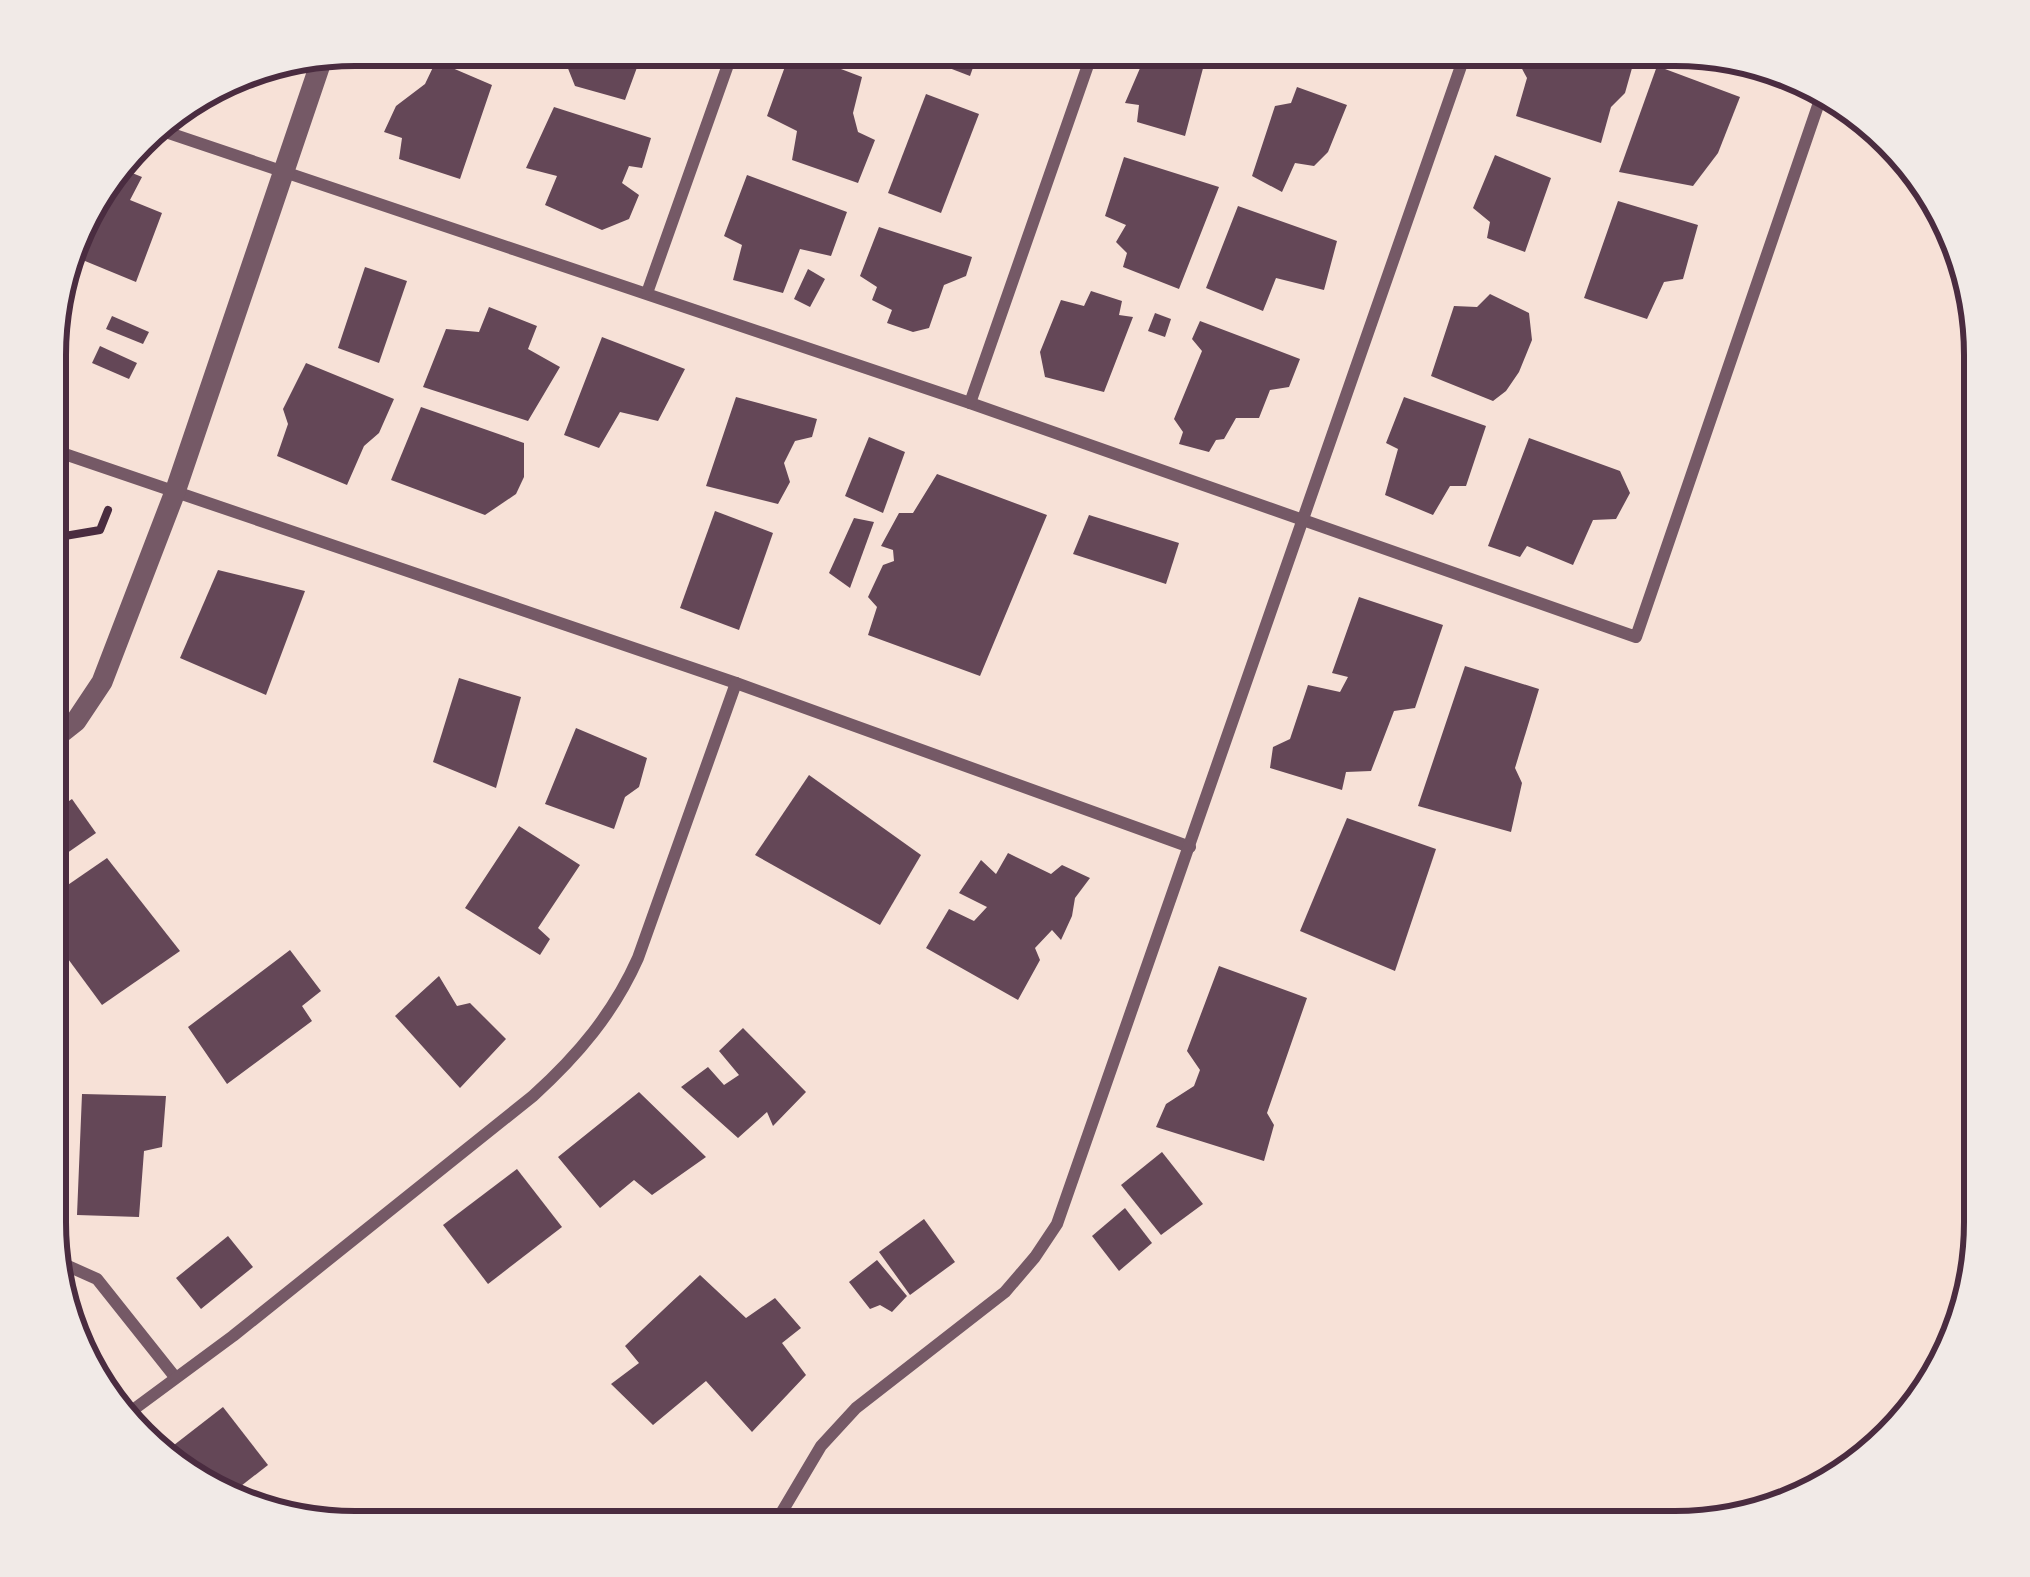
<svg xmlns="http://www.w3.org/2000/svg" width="2030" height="1577" font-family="'Archivo Narrow',sans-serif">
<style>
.building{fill:#644757}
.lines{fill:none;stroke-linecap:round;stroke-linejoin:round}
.path{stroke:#4a2c40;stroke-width:8}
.minor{stroke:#755966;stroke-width:12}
.tertiary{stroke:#755966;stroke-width:21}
.rim{fill:none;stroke:#4a2c40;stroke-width:6}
</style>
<rect width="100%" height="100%" fill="#f7e1d7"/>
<g class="building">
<path d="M575 45H667L659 58 639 62 625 100 575 86 567 66Z"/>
<path d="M937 45H981L970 76 931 61Z"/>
<path d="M1150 45H1180L1206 57 1185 136 1137 122 1139 105 1125 103Z"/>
<path d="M1528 46H1593L1634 61 1625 93 1611 107 1601 143 1516 116 1527 78 1520 65Z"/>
<path d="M791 50 862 77 853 113 858 132 875 140 858 183 792 160 797 131 767 116Z"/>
<path d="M436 61 492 85 460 179 399 159 402 138 384 132 396 106 425 84Z"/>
<path d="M1657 66 1740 97 1718 153 1693 186 1619 172Z"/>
<path d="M1297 87 1347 105 1328 152 1314 166 1295 163 1282 192 1252 176 1275 106 1291 103Z"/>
<path d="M926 94 979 114 941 213 888 193Z"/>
<path d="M554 107 651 138 642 168 629 166 622 183 639 195 629 219 602 230 545 205 557 176 526 168Z"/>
<path d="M1495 155 1551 178 1525 252 1487 238 1490 222 1473 208Z"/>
<path d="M1124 157 1219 187 1179 289 1123 267 1127 253 1116 242 1126 225 1105 216Z"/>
<path d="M115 166 142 177 130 200 162 213 136 282 68 254 89 197Z"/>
<path d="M747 175 847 212 831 256 800 249 783 293 733 280 742 245 724 236Z"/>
<path d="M1618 201 1698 225 1683 279 1664 282 1647 319 1584 298Z"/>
<path d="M1238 206 1337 241 1324 290 1276 278 1263 311 1206 288Z"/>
<path d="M879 227 972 257 966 276 944 285 929 328 913 332 887 323 892 310 872 300 877 287 860 276Z"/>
<path d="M365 267 407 281 379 363 338 348Z"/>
<path d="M808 269 825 279 810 307 794 299Z"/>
<path d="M1091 291 1122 301 1119 315 1133 317 1104 392 1045 377 1040 352 1061 300 1084 306Z"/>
<path d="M1490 294 1529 313 1532 340 1519 372 1506 391 1493 401 1431 376 1454 306 1477 307Z"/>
<path d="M489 307 537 326 528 349 560 367 528 421 423 387 446 329 479 332Z"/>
<path d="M1155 313 1171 319 1165 337 1148 331Z"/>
<path d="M112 316 149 332 143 344 106 329Z"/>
<path d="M1200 321 1300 359 1289 387 1270 390 1259 418H1236L1224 439 1216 440 1209 452 1179 444 1183 432 1174 419 1202 351 1192 339Z"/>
<path d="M602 337 685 369 658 421 620 412 599 448 564 435Z"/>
<path d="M100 346 137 363 129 379 92 363Z"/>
<path d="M306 363 394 399 379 433 364 446 347 485 277 456 288 424 283 409Z"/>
<path d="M736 397 817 419 812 437 795 441 784 463 790 482 778 504 706 486Z"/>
<path d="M1404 397 1486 426 1466 486H1450L1433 515 1385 495 1398 449 1386 443Z"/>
<path d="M421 407 524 443V477L516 494 485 515 391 480Z"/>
<path d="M869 437 905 452 883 513 845 496Z"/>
<path d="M1529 438 1620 471 1630 493 1616 519 1593 520 1573 565 1527 546 1520 557 1488 546Z"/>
<path d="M937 474 1047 515 980 676 868 635 877 607 868 597 883 565 894 561 893 550 881 546 899 513H913Z"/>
<path d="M715 511 773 533 739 630 680 608Z"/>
<path d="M1089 515 1179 543 1166 584 1073 554Z"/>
<path d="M854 518 874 522 850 588 829 573Z"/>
<path d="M218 570 305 591 266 695 180 658Z"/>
<path d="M1359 597 1443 625 1415 708 1394 711 1371 771 1346 772 1342 790 1270 768 1273 747 1290 739 1308 685 1340 692 1348 677 1332 673Z"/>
<path d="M1465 666 1539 689 1515 768 1522 783 1511 832 1418 806Z"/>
<path d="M459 678 521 697 496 788 433 762Z"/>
<path d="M576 728 647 758 639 787 625 797 614 829 545 804Z"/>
<path d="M809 775 921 855 880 925 755 855Z"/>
<path d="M72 799 96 833 47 867V816Z"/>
<path d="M1347 818 1436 849 1395 971 1300 931Z"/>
<path d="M519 826 580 865 538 928 550 939 540 955 465 908Z"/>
<path d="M1008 853 1051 874 1062 865 1090 878 1075 898 1072 916 1061 940 1052 930 1035 948 1040 960 1018 1000 926 948 949 909 974 921 987 907 959 893 981 860 996 874Z"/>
<path d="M107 858 180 951 102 1005 46 929V900Z"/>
<path d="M290 950 321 991 302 1006 312 1021 227 1084 188 1027Z"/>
<path d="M1219 966 1307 998 1267 1113 1274 1125 1264 1161 1156 1127 1166 1104 1194 1086 1200 1070 1187 1051Z"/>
<path d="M439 976 457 1006 470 1003 506 1039 460 1088 395 1016Z"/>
<path d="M743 1028 806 1092 773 1126 767 1112 738 1138 681 1087 708 1067 724 1085 739 1075 719 1051Z"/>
<path d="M639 1092 706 1157 652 1195 634 1180 600 1208 558 1157Z"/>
<path d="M82 1094 166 1096 162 1147 144 1151 139 1217 77 1215Z"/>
<path d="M1162 1152 1203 1204 1161 1235 1121 1185Z"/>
<path d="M517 1169 562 1227 488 1284 443 1225Z"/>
<path d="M1125 1208 1152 1243 1119 1271 1092 1236Z"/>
<path d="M924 1219 955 1262 910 1295 879 1252Z"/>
<path d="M228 1236 253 1267 201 1309 176 1278Z"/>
<path d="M877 1260 907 1296 892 1312 880 1305 870 1309 849 1282Z"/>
<path d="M700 1275 746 1318 775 1298 801 1328 782 1343 806 1375 752 1432 706 1381 653 1425 611 1384 639 1363 625 1346Z"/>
<path d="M223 1407 268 1465 223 1500 156 1459Z"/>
</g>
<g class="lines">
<path class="path" d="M47 539 100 530 108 510"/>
<g class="minor">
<path d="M148 126 970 403 1636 637 1824 88"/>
<path d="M647 293 735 45"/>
<path d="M970 403 1095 45"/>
<path d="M47 448 736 683 1190 847"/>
<path d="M50 1258 97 1279 175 1377"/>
<path d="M122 1418 233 1336 533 1096C578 1055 613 1014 638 958L736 683"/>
<path d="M770 1532 821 1446 856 1408 1005 1292 1035 1257 1057 1224 1468 46"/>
</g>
<path class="tertiary" d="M47 744 76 721 102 682 175 492 325 50"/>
</g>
<path d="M0 0H2030V1577H0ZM355 66H1675A289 289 0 0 1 1964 355V1222A289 289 0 0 1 1675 1511H355A289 289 0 0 1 66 1222V355A289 289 0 0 1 355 66Z" fill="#f1eae7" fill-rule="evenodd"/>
<path class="rim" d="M355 66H1675A289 289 0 0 1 1964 355V1222A289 289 0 0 1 1675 1511H355A289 289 0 0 1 66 1222V355A289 289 0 0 1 355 66Z"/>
</svg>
